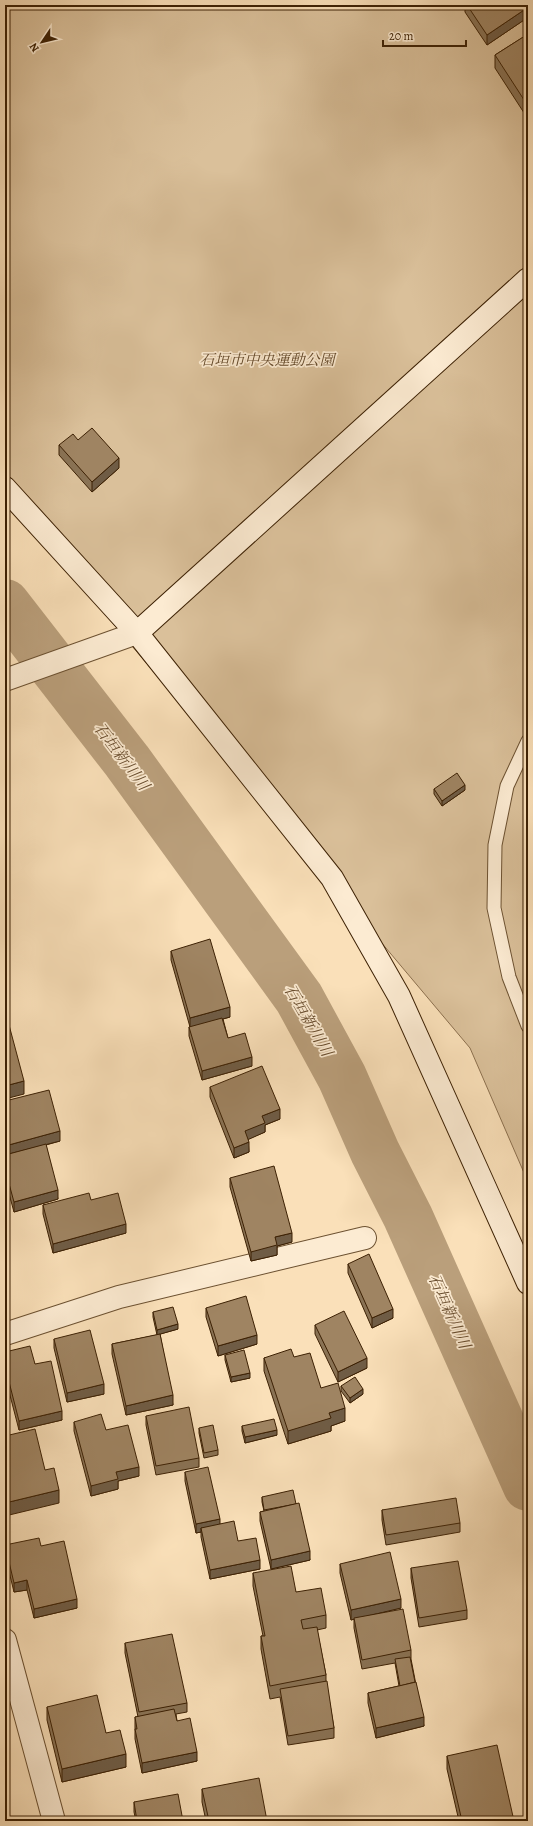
<svg xmlns="http://www.w3.org/2000/svg" width="533" height="1826" font-family="Alegreya,'Noto Serif JP',serif">
<style>
.green{fill:#dac09a;stroke:#8c704f}
.lines{fill:none;stroke-linecap:round;stroke-linejoin:round}
.river{stroke:#ba9f7b;stroke-width:50}
.lane-casing{stroke:#6c5131;stroke-width:15}
.street-casing{stroke:#6c5131;stroke-width:24}
.secondary-casing{stroke:#3d2104;stroke-width:24}
.lane{stroke:#fcebd2;stroke-width:13}
.street{stroke:#fcebd2;stroke-width:22}
.secondary{stroke:#fcebd2;stroke-width:22}
.wall{fill:#897254;stroke:#3d2104}
.shaded-wall{fill:#6f5c45;stroke:#3d2104}
.building{fill:#9f8462;stroke:#3d2104}
.labels{text-anchor:middle;stroke-width:3.5;stroke-linejoin:round;paint-order:stroke}
.park-label{font-size:15px;font-style:italic;fill:#64492a;stroke:#fcebd2}
.water-label{font-size:16px;font-style:italic;fill:#694d2e;stroke:#fcebd2}
</style>
<rect width="100%" height="100%" fill="#fae0b9"/>
<filter id="stains"><feTurbulence type="fractalNoise" baseFrequency=".005" numOctaves="4"/><feColorMatrix values="0 0 0 0 .2 0 0 0 0 .09 0 0 0 0 .02 0 0 0 .5 -.17"/></filter>
<radialGradient id="worn" r=".72"><stop offset=".6" stop-color="#630" stop-opacity="0"/><stop offset="1" stop-color="#630" stop-opacity=".3"/></radialGradient>
<path class="green" d="M5 5H528V1182L470 1048 5 495Z"/>
<g class="lines">
<path class="river" d="M5 604 127 761 299 998 342 1077 375 1152 408 1217 528 1486"/>
<g class="lane-casing">
<path id="lane" d="M528 741 507 786 495 845 494 908 509 977 528 1026"/>
</g>
<g class="street-casing">
<g id="street">
<path d="M5 680 137 633"/>
<path d="M5 1334 119 1297 365 1238"/>
<path d="M5 1640 54 1821"/>
</g>
</g>
<g class="secondary-casing">
<g id="secondary">
<path d="M5 488 137 633 332 878 399 996 528 1283"/>
<path d="M137 633 528 279"/>
</g>
</g>
<use href="#lane" class="lane"/>
<use href="#street" class="street"/>
<use href="#secondary" class="secondary"/>
</g>
<g class="wall">
<path d="M465 5H525L527 18 487 45 465 12Z"/>
<path d="M528 34V119L495 68V55Z"/>
<path d="M59 445 119 468 92 492 59 455Z"/>
<path d="M434 789 465 790 442 806 434 794Z"/>
<path d="M171 951 230 1017 223 1019 228 1038 252 1066 202 1080 189 1036V1027H190L171 960Z"/>
<path d="M210 1087 280 1119 265 1125V1132L248 1139 249 1152 234 1158 210 1097Z"/>
<path d="M5 1101 60 1141 46 1145 58 1199 14 1212 5 1179V1155L23 1150 5 1155Z"/>
<path d="M230 1178 292 1242 277 1246V1255L251 1261 230 1187Z"/>
<path d="M91 1200 126 1233 53 1253 43 1214V1205Z"/>
<path d="M348 1264 393 1318 372 1328 348 1273Z"/>
<path d="M206 1308 257 1344 218 1356 206 1317Z"/>
<path d="M153 1312 178 1329 160 1334 173 1405 126 1415 112 1354V1344L157 1335 153 1317Z"/>
<path d="M315 1325 367 1368 338 1382 315 1334Z"/>
<path d="M54 1339 104 1394 67 1402 54 1348Z"/>
<path d="M5 1352 35 1364 62 1420 19 1430 5 1376Z"/>
<path d="M225 1355 250 1378 231 1382 225 1360Z"/>
<path d="M294 1357 321 1388 345 1421 331 1426V1431L288 1444 264 1371V1358Z"/>
<path d="M341 1386 363 1394 350 1403 341 1391Z"/>
<path d="M146 1416 199 1458V1467L156 1475 146 1425Z"/>
<path d="M74 1422 106 1430 139 1476 118 1481V1489L91 1496 74 1431Z"/>
<path d="M242 1426 277 1435 245 1443 242 1431Z"/>
<path d="M199 1428 218 1450V1455L204 1458 199 1433Z"/>
<path d="M185 1472 220 1524 238 1541 260 1569 210 1579 201 1537V1532L196 1533 185 1481Z"/>
<path d="M262 1497 296 1504 310 1560 271 1569 260 1521V1512L264 1511 262 1502Z"/>
<path d="M382 1510 460 1523V1532L386 1545 382 1520Z"/>
<path d="M5 1545 41 1546 77 1608 34 1618 27 1590 14 1592 5 1555Z"/>
<path d="M340 1564 401 1608 370 1615 411 1650V1659L424 1726 376 1738 368 1703V1693L399 1686 395 1663 362 1669 354 1628V1619L351 1620 340 1573Z"/>
<path d="M411 1568 467 1610V1619L419 1627 411 1578Z"/>
<path d="M253 1573 296 1592 326 1615V1628L317 1630 326 1675V1681L334 1728V1738L288 1745 280 1697 270 1699 261 1649V1636H263L253 1586Z"/>
<path d="M125 1643 187 1703V1712L176 1714 177 1721 197 1761 142 1773 135 1739V1717H138L125 1653Z"/>
<path d="M47 1707 106 1733 126 1767 62 1782 47 1720Z"/>
<path d="M447 1756 514 1821H459L447 1769Z"/>
<path d="M202 1789 267 1821H206L202 1802Z"/>
<path d="M134 1802 183 1821H136L134 1812Z"/>
</g>
<g class="shaded-wall">
<path d="M527 8V18L487 45V35Z"/>
<path d="M119 458V468L92 492V482Z"/>
<path d="M465 785V790L442 806V801Z"/>
<path d="M230 1007V1017L190 1028V1018Z"/>
<path d="M252 1057V1066L202 1080V1071Z"/>
<path d="M24 1081V1094L5 1099V1086Z"/>
<path d="M280 1109V1119L265 1125V1132L245 1141V1131L262 1116Z"/>
<path d="M60 1131V1141L5 1155V1146Z"/>
<path d="M249 1142V1152L234 1158V1148Z"/>
<path d="M58 1190V1199L14 1212V1202Z"/>
<path d="M126 1224V1233L53 1253V1244Z"/>
<path d="M292 1233V1242L277 1246V1255L251 1261V1252L275 1237Z"/>
<path d="M393 1309V1318L372 1328V1318Z"/>
<path d="M178 1324V1329L157 1335V1330Z"/>
<path d="M257 1335V1344L218 1356V1346Z"/>
<path d="M367 1358V1368L338 1382V1372Z"/>
<path d="M250 1373V1378L231 1382V1377Z"/>
<path d="M104 1384V1394L67 1402V1393Z"/>
<path d="M363 1389V1394L350 1403V1398Z"/>
<path d="M173 1395V1405L126 1415V1406Z"/>
<path d="M345 1408V1421L331 1426V1431L288 1444V1431L329 1413Z"/>
<path d="M62 1411V1420L19 1430V1421Z"/>
<path d="M7 1423V1433L5 1434V1424Z"/>
<path d="M277 1430V1435L245 1443V1437Z"/>
<path d="M139 1467V1476L118 1481V1489L91 1496V1486L116 1472Z"/>
<path d="M59 1490V1503L5 1516V1503Z"/>
<path d="M220 1519V1528H201V1532L196 1533V1524Z"/>
<path d="M310 1551V1560L271 1569V1560Z"/>
<path d="M260 1560V1569L210 1579V1570Z"/>
<path d="M27 1580V1590L14 1592V1583Z"/>
<path d="M77 1599V1608L34 1618V1609Z"/>
<path d="M401 1599V1608L351 1620V1610Z"/>
<path d="M424 1717V1726L376 1738V1728Z"/>
<path d="M197 1752V1761L142 1773V1763Z"/>
<path d="M126 1754V1767L62 1782V1769Z"/>
</g>
<g class="building">
<path d="M467 5H525L527 8 487 35Z"/>
<path d="M528 34V106L495 55Z"/>
<path d="M92 428 119 458 92 482 59 445 73 434 78 440Z"/>
<path d="M457 773 465 785 442 801 434 789Z"/>
<path d="M210 939 230 1007 190 1018 171 951Z"/>
<path d="M5 1010 24 1081 5 1086Z"/>
<path d="M222 1018 228 1038 245 1033 252 1057 202 1071 189 1027Z"/>
<path d="M262 1066 280 1109 262 1116 265 1123 245 1131 249 1142 234 1148 210 1087Z"/>
<path d="M49 1090 60 1131 5 1146V1101Z"/>
<path d="M46 1144 58 1190 14 1202 5 1169V1155Z"/>
<path d="M274 1166 292 1233 275 1237 277 1245 251 1252 230 1178Z"/>
<path d="M89 1193 91 1200 118 1193 126 1224 53 1244 43 1205Z"/>
<path d="M369 1254 393 1309 372 1318 348 1264Z"/>
<path d="M246 1296 257 1335 218 1346 206 1308Z"/>
<path d="M173 1307 178 1324 157 1330 153 1312Z"/>
<path d="M344 1311 367 1358 338 1372 315 1325Z"/>
<path d="M90 1330 104 1384 67 1393 54 1339Z"/>
<path d="M160 1334 173 1395 126 1406 112 1344Z"/>
<path d="M30 1346 35 1364 51 1361 62 1411 19 1421 5 1366V1352Z"/>
<path d="M291 1349 294 1357 310 1353 321 1388 338 1383 345 1408 329 1413 331 1418 288 1431 264 1358Z"/>
<path d="M244 1350 250 1373 231 1377 225 1355Z"/>
<path d="M355 1377 363 1389 350 1398 341 1386Z"/>
<path d="M189 1407 199 1458 156 1466 146 1416Z"/>
<path d="M5 1413 7 1423 5 1424Z"/>
<path d="M101 1414 106 1430 128 1425 139 1467 116 1472 118 1479 91 1486 74 1422Z"/>
<path d="M274 1419 277 1430 245 1437 242 1426Z"/>
<path d="M213 1425 218 1450 204 1453 199 1428Z"/>
<path d="M35 1429 45 1470 54 1468 59 1490 5 1503V1436Z"/>
<path d="M208 1467 220 1519 196 1524 185 1472Z"/>
<path d="M293 1490 296 1504 264 1510 262 1497Z"/>
<path d="M456 1498 460 1523 386 1535 382 1510Z"/>
<path d="M299 1503 310 1551 271 1560 260 1512Z"/>
<path d="M234 1521 238 1541 256 1538 260 1560 210 1570 201 1528Z"/>
<path d="M39 1538 41 1546 64 1541 77 1599 34 1609 27 1580 14 1583 5 1545Z"/>
<path d="M390 1552 401 1599 351 1610 340 1564Z"/>
<path d="M458 1561 467 1610 419 1618 411 1568Z"/>
<path d="M291 1566 296 1592 321 1588 326 1615 301 1620 303 1629 317 1627 326 1675 270 1686 261 1636H265L253 1573Z"/>
<path d="M403 1609 411 1650 362 1660 354 1618Z"/>
<path d="M172 1634 187 1703 139 1712 125 1643Z"/>
<path d="M410 1657 415 1682 400 1686 395 1659Z"/>
<path d="M327 1681 334 1728 288 1736 280 1689Z"/>
<path d="M416 1682 424 1717 376 1728 368 1693Z"/>
<path d="M97 1695 106 1733 120 1730 126 1754 62 1769 47 1707Z"/>
<path d="M174 1709 177 1721 190 1718 197 1752 142 1763 135 1729H137L135 1717Z"/>
<path d="M497 1745 514 1821H462L447 1756Z"/>
<path d="M259 1778 267 1821H209L202 1789Z"/>
<path d="M178 1794 183 1821H137L134 1802Z"/>
</g>
<g class="labels">
<g class="park-label">
<text x="267" y="365">石垣市中央運動公園</text>
</g>
<g class="water-label">
<text transform="translate(122 756) rotate(53)" y="6">石垣新川川</text>
<text transform="translate(309 1020) rotate(60)" y="6">石垣新川川</text>
<text transform="translate(450 1311) rotate(66)" y="6">石垣新川川</text>
</g>
</g>
<rect width="533" height="1826" fill="none" stroke="#fae0b9" stroke-width="20"/>
<rect x="6" y="6" width="521" height="1814" fill="none" stroke="#3d2104" stroke-width="2"/>
<rect x="10" y="10" width="513" height="1806" fill="none" stroke="#3d2104"/>
<g transform="translate(42 42) rotate(235)" stroke="#fcebd2" stroke-width="3" paint-order="stroke">
<path d="M0-3L7 15L0 10L-7 15Z" fill="#3d2104"/>
<text y="-6" font-size="11" font-weight="bold" text-anchor="middle" fill="#3d2104">N</text>
</g>
<path d="M383 40v6h83v-6" fill="none" stroke="#3d2104" stroke-width="2"/>
<text x="389" y="40" font-size="12" fill="#3d2104" stroke="#fcebd2" stroke-width="3" paint-order="stroke">20 m</text>
<rect width="100%" height="100%" filter="url(#stains)"/>
<rect width="100%" height="100%" fill="url(#worn)"/>
</svg>
